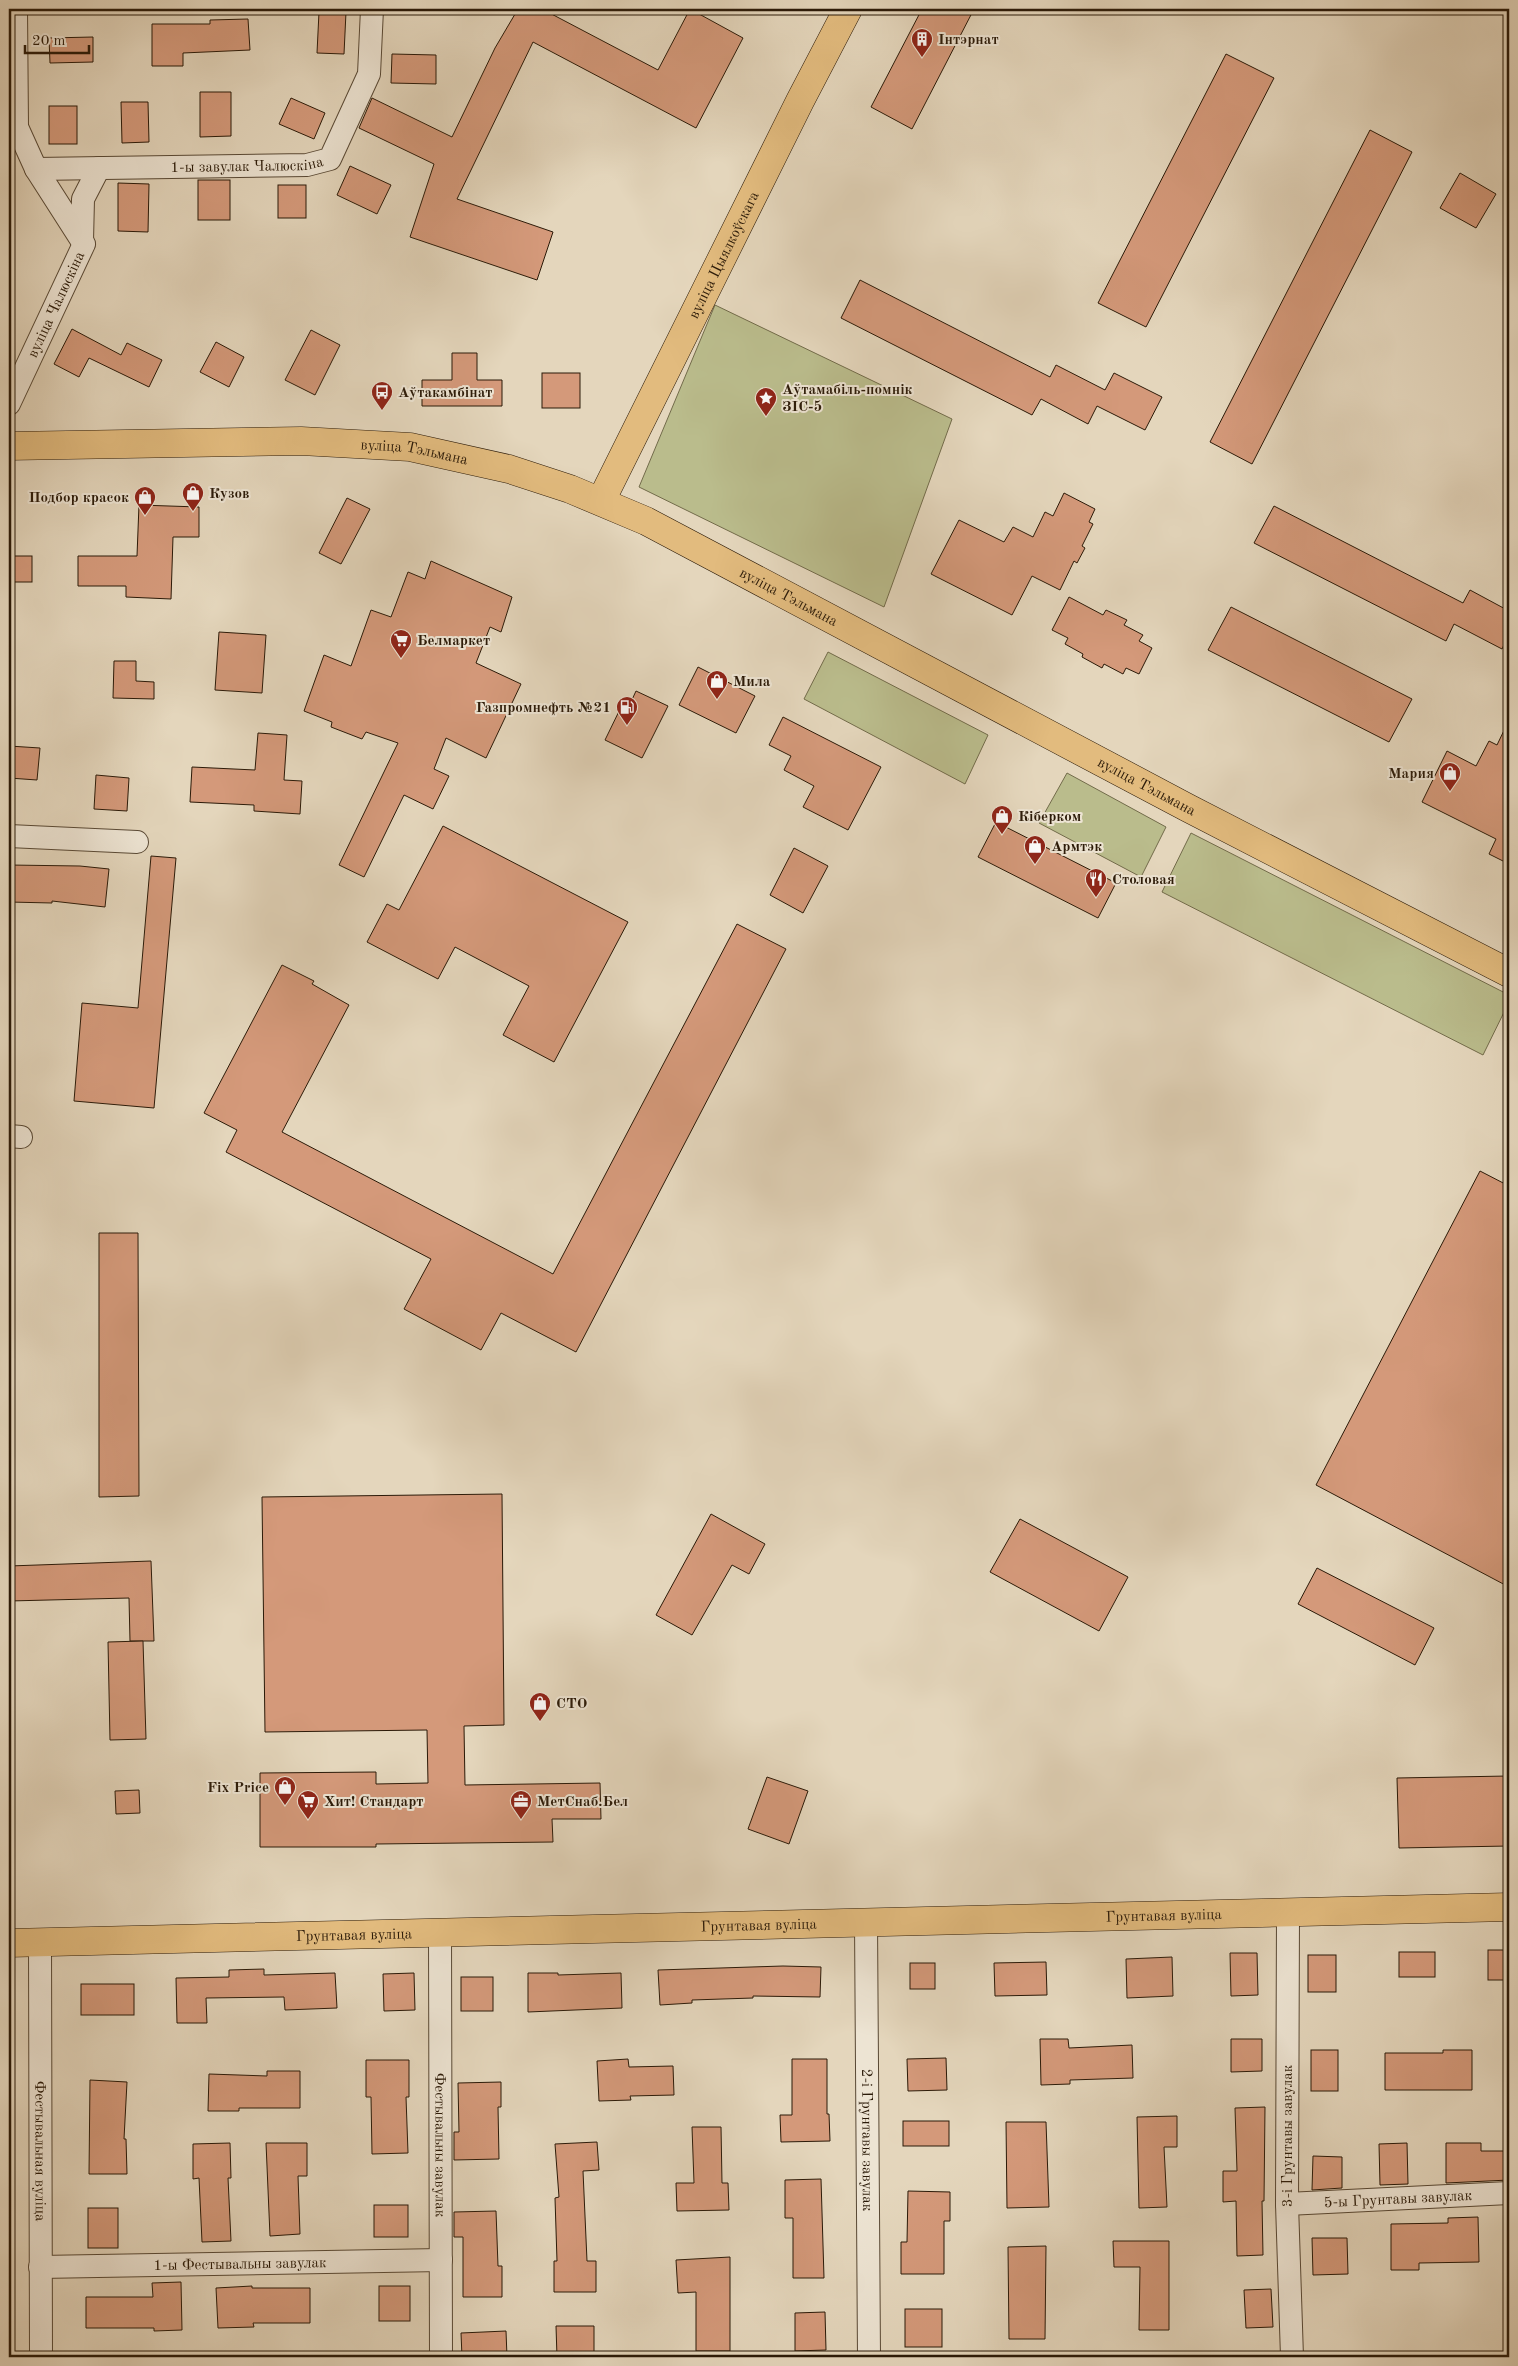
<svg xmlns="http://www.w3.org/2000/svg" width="1518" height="2366" font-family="'Old Standard TT',serif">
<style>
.green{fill:#babc8c;stroke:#726b4a}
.building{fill:#d4997a;stroke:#2b1a08}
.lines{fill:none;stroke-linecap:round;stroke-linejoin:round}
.minor-casing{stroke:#594935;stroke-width:24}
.major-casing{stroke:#2b1a08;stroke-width:29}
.minor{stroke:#ede4d3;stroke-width:22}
.major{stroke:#e2bb7e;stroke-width:28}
.labels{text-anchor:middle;stroke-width:4;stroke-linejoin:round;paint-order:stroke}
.poi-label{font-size:15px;font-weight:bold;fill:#2b1a08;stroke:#ede4d3;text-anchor:start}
.street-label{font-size:15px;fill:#2b1a08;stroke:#ede4d3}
</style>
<rect width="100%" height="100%" fill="#e4d6bc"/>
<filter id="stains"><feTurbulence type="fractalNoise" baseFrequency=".004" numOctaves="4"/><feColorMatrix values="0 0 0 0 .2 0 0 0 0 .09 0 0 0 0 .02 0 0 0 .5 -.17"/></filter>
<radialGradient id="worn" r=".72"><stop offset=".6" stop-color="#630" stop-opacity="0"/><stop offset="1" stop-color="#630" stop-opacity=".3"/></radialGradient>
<g class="green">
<path d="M715 305 952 419 884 607 639 487Z"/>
<path d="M828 652 988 735 965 784 804 699Z"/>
<path d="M1067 773 1166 827 1141 877 1039 823Z"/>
<path d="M1191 833 1509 995V1002L1483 1055 1162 892Z"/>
</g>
<g class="building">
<path d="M518 9H542L658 70 690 9 743 38 696 128 533 42 457 199 553 232 537 280 410 237 434 164 359 128 372 98 452 137 495 48Z"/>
<path d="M922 9H974L912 129 871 107Z"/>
<path d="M319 12H346L344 54 317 53Z"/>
<path d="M248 19 250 50 183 53V66H152V24H210V20Z"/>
<path d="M93 37V62L50 63 49 38Z"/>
<path d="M392 54 436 55V84L391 83Z"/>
<path d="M1226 54 1274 78 1146 327 1098 303Z"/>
<path d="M200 92H231V136L200 137Z"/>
<path d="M291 98 325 113 314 139 279 124Z"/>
<path d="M121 102H148L149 142 122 143Z"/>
<rect x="49" y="106" width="28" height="38"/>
<path d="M1370 130 1412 152 1252 464 1210 442Z"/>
<path d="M350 166 391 185 377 214 337 195Z"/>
<path d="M1460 173 1496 194 1476 228 1440 208Z"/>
<rect x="198" y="180" width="32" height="40"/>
<path d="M118 183 149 184 148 232 118 231Z"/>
<rect x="278" y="185" width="28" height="33"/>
<path d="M860 280 1050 377 1056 365 1105 390 1114 373 1162 397 1145 430 1097 406 1088 424 1041 399 1032 415 841 318Z"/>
<path d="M72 329 121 355 127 343 162 360 149 387 89 358 79 377 54 364Z"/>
<path d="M311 330 340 345 315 395 285 380Z"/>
<path d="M216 342 244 357 229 387 200 372Z"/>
<path d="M452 353H477V380H502V406H422V380H452Z"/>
<rect x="542" y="373" width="38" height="35"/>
<path d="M1064 493 1095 509 1089 522 1093 524 1082 546 1085 548 1077 563 1074 561 1060 590 1032 576 1012 615 931 574 959 520 1004 542 1013 527 1033 537 1045 512 1053 516Z"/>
<path d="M347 498 370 509 341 564 319 553Z"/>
<path d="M139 505 199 507V537H173L171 599 126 597V586H78V556H137Z"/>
<path d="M1274 506 1463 603 1470 590 1509 611V634L1502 649 1454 624 1446 641 1254 543Z"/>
<rect x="9" y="556" width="23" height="26"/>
<path d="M431 561 512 597 501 632 490 627 476 663 521 684 486 758 446 738 434 769 449 776 433 809 404 795 364 877 339 865 398 743 366 732 362 739 331 727 332 722 304 711 324 655 351 666 371 610 391 617 408 572 425 579Z"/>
<path d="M1069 597 1103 615 1106 610 1127 620 1124 625 1143 635 1139 641 1152 648 1139 674 1126 668 1123 674 1104 664 1102 668 1082 657 1083 654 1065 644 1068 638 1052 630Z"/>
<path d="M1231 607 1412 699 1389 742 1208 650Z"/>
<path d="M219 632 266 635 262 693 215 690Z"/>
<path d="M114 661H136V681L154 682V699L113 698Z"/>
<path d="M698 667 755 696 736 733 679 705Z"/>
<path d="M636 691 668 706 642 758 605 740 624 701 630 704Z"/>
<path d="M783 717 881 767 848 830 803 807 814 786 784 770 791 756 769 745Z"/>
<path d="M1509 720V864L1489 854 1496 839 1422 802 1447 751 1476 766 1489 741 1497 745Z"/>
<path d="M258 733 287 735 284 780 302 781 300 814 254 811V805L190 802 192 767 255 770Z"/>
<path d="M9 746 40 748 37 780 9 778Z"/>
<path d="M96 775 129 778 127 811 94 809Z"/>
<path d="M996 822 1116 883 1098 918 978 857Z"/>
<path d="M443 826 628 922 554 1062 503 1035 529 986 455 947 438 979 367 942 387 904 399 910Z"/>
<path d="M794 848 828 866 803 913 770 895Z"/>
<path d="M151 856 176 858 154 1108 74 1101 82 1003 138 1008Z"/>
<path d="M9 865 80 866 109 869 105 907 52 901V903L9 902Z"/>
<path d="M737 924 786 949 576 1352 501 1313 481 1350 404 1309 431 1259 226 1152 237 1130 204 1113 282 965 314 981 312 984 349 1005 282 1132 553 1274Z"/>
<path d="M1480 1171 1509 1186V1587L1316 1485Z"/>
<path d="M99 1233H138L139 1496 99 1497Z"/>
<path d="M502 1494 504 1725 464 1726 465 1785 600 1783 601 1819H552L553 1842 376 1844V1847H260V1773L376 1772V1784L428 1783 427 1730 265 1732 262 1497Z"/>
<path d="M711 1514 765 1544 749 1574 732 1565 692 1635 656 1615Z"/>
<path d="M1020 1519 1128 1577 1099 1631 990 1572Z"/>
<path d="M151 1561 154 1641H130L129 1598 9 1601V1566Z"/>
<path d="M1317 1568 1434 1628 1415 1665 1298 1604Z"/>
<path d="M143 1641 146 1739 110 1740 108 1642Z"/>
<path d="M1508 1776 1509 1846 1399 1848 1397 1778Z"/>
<path d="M767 1777 808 1791 789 1844 748 1829Z"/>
<path d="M139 1790 140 1813 116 1814 115 1791Z"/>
<rect x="1488" y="1950" width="21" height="30"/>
<rect x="1399" y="1952" width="36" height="25"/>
<path d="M1230 1953H1257L1258 1995 1231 1996Z"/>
<rect x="1308" y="1955" width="28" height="37"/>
<path d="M1172 1957 1173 1996 1127 1998 1126 1959Z"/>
<path d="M1046 1962 1047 1995 995 1996 994 1963Z"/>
<rect x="910" y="1963" width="25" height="26"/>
<path d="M783 1966 821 1967 820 1997 753 1996V1998L692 2000V2003L660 2005 658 1970Z"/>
<path d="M264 1969V1975L335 1973 337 2008 285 2010 284 1997 206 1998 207 2023H177L176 1978 229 1977V1970Z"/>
<path d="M414 1973 415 2010 384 2011 383 1974Z"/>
<path d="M528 1973H558V1975L621 1973 622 2008 528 2012Z"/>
<rect x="461" y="1977" width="32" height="34"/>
<rect x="81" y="1984" width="53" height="31"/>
<path d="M1040 2039H1068L1069 2048 1132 2045 1133 2078 1070 2080V2084L1041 2085Z"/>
<path d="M1231 2039H1262V2071L1231 2072Z"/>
<rect x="1311" y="2050" width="27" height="41"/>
<path d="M1443 2050H1472V2090H1385V2053H1443Z"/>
<path d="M946 2058 947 2090 908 2091 907 2059Z"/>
<path d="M628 2059 629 2067 673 2066 674 2095 630 2096 631 2100 599 2101 597 2061Z"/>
<path d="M792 2059H827V2114H829L830 2141 781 2142 780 2115H792Z"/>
<path d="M366 2060H409V2097H406L408 2153 372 2154 371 2097H366Z"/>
<path d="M267 2071H300V2108H239V2111H208L209 2074 267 2076Z"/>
<path d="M90 2080 127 2082 124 2139H126L127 2174H89Z"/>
<path d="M501 2082V2107H498L499 2159 454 2160V2132H459L458 2083Z"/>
<path d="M1265 2107 1264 2201H1262L1263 2255 1237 2256 1236 2201 1223 2202V2171H1237L1235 2108Z"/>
<path d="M1177 2116V2147H1164L1167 2207 1139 2208 1137 2117Z"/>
<rect x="903" y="2121" width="46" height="25"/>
<path d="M1006 2122H1046L1049 2207 1007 2208Z"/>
<path d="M692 2127H721L722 2183H728L729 2210 677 2211 676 2183H694Z"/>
<path d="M597 2142 599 2170 583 2171 587 2261H596V2292H554V2261H557L555 2198 559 2197 555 2144Z"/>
<path d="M230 2143 231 2178H228L231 2241 202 2242 199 2178 193 2179V2144Z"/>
<path d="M266 2143H307V2176H298L300 2234 270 2236Z"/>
<path d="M1407 2143 1408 2184 1380 2185 1379 2144Z"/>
<path d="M1446 2143H1481V2151H1509V2180L1446 2183Z"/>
<path d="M1313 2156 1342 2157V2188L1312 2190Z"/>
<path d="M821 2179 824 2278H793V2218H785V2180Z"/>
<path d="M908 2191 950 2192V2221H944V2274H901V2242H907Z"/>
<rect x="374" y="2205" width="34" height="32"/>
<rect x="88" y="2208" width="30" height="40"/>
<path d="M496 2211 498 2266H502V2297H463V2237H454V2212Z"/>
<path d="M1478 2217 1479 2262 1419 2263V2270H1391V2224L1448 2223V2218Z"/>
<path d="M1312 2238H1347L1348 2274 1313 2275Z"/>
<path d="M1113 2241H1169V2330H1139L1140 2267H1114Z"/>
<path d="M1046 2246 1045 2339H1009L1008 2247Z"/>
<path d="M730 2257V2351H696V2292L678 2293 676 2260Z"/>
<path d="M181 2282 182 2330 154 2331V2328H86V2297H153L152 2283Z"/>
<path d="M252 2286V2288H310V2323H253L254 2327 218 2328 216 2288Z"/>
<rect x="379" y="2286" width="31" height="35"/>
<path d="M1271 2289 1273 2327 1246 2328 1244 2290Z"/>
<rect x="905" y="2309" width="37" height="38"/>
<path d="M825 2312 826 2350 795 2351V2313Z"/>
<path d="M556 2326H594V2357H557Z"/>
<path d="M506 2331 507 2357H462L461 2333Z"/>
</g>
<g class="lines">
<g class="minor-casing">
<g id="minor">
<path id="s1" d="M36 169 307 165 330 159 369 74 372 9"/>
<path d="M82 241 83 199 99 168"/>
<path id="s2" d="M9 404 84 244 36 169 17 127 16 9"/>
<path d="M9 836 137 842"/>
<path d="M9 1136 21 1137"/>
<path d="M1288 1914 1287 2204 1292 2357"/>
<path id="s3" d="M866 1922 869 2357"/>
<path id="s4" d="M440 1933 441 2357"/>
<path id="s5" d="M40 1943 41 2357"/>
<path id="s6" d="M1287 2204 1509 2193"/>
<path id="s7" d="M40 2267 441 2260"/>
</g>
</g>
<g class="major-casing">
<g id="major">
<path id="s8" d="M9 446 301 441 410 447 509 469 570 489 646 521 1188 808 1509 973"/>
<path id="s9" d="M601 501 800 101 848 9"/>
<path id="s10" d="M9 1943 1509 1907"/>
</g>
</g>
<use href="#minor" class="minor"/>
<use href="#major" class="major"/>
</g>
<defs>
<g id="building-pin" transform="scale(1.125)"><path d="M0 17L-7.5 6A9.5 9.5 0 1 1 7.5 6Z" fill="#8f2418" stroke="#ede4d3"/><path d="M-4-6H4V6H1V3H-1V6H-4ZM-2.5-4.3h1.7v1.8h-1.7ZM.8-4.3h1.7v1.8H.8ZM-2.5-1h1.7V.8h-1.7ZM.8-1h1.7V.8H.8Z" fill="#fff"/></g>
<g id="bus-pin" transform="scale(1.125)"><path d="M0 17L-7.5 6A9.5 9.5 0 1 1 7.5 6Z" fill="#8f2418" stroke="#ede4d3"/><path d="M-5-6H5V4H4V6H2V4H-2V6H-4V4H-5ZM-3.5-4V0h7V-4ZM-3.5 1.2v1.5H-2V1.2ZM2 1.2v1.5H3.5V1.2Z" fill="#fff"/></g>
<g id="sight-pin" transform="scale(1.125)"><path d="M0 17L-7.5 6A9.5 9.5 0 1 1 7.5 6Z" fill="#8f2418" stroke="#ede4d3"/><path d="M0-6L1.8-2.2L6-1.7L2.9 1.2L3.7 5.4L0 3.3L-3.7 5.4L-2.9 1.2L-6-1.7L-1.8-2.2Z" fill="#fff"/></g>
<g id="shop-pin" transform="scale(1.125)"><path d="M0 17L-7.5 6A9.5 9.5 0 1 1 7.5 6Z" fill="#8f2418" stroke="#ede4d3"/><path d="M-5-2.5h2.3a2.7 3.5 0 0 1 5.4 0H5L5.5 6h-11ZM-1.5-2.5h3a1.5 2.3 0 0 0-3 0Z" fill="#fff"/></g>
<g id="supermarket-pin" transform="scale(1.125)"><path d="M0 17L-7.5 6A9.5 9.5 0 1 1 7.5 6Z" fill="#8f2418" stroke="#ede4d3"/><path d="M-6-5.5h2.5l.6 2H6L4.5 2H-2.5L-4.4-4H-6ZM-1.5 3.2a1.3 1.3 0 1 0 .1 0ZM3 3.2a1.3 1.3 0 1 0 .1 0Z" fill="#fff"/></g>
<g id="fuel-pin" transform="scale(1.125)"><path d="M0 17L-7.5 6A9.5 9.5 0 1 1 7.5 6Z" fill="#8f2418" stroke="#ede4d3"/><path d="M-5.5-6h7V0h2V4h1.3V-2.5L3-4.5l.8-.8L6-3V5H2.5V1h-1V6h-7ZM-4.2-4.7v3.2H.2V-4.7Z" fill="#fff"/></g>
<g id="restaurant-pin" transform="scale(1.125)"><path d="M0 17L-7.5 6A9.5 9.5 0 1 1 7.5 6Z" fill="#8f2418" stroke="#ede4d3"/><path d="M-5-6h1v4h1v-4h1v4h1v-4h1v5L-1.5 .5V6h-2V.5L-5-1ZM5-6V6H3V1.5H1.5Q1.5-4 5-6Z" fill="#fff"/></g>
<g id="office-pin" transform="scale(1.125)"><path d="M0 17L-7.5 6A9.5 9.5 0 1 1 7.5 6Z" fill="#8f2418" stroke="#ede4d3"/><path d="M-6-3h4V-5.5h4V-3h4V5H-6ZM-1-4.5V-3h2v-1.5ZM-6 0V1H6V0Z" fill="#fff"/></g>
</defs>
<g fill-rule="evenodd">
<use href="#building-pin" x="922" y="39"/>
<use href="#bus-pin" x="382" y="392"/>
<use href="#sight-pin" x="766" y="398"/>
<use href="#shop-pin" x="193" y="493"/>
<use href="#shop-pin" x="145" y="497"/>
<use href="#supermarket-pin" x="401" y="640"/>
<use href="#shop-pin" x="717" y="681"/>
<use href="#fuel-pin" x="627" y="707"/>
<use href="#shop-pin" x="1450" y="773"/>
<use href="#shop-pin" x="1002" y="816"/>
<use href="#shop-pin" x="1035" y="846"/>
<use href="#restaurant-pin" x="1096" y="879"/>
<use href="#shop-pin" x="540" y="1703"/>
<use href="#shop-pin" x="285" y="1787"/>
<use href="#supermarket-pin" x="308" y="1801"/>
<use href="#office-pin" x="521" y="1801"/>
</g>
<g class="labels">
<g class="poi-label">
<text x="938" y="44">Інтэрнат</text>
<text x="782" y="394">Аўтамабіль-помнік<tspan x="782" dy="17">ЗІС-5</tspan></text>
<text x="398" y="397">Аўтакамбінат</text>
<text x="209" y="498">Кузов</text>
<text x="129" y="502" text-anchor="end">Подбор красок</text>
<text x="417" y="645">Белмаркет</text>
<text x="733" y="686">Мила</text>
<text x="611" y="712" text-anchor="end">Газпромнефть №21</text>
<text x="1434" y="778" text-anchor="end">Мария</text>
<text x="1018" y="821">Кіберком</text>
<text x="1051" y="851">Армтэк</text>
<text x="1112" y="884">Столовая</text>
<text x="556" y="1708">СТО</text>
<text x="269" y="1792" text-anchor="end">Fix Price</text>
<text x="324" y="1806">Хит! Стандарт</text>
<text x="537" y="1806">МетСнаб.Бел</text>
</g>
<g class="street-label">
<text dy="5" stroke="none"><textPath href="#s1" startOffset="211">1-ы завулак Чалюскіна</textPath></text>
<text dy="5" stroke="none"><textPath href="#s9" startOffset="275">вуліца Цыялкоўскага</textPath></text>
<text dy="5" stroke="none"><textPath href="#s2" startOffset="110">вуліца Чалюскіна</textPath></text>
<text dy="5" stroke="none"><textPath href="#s8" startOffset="406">вуліца Тэльмана</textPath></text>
<text dy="5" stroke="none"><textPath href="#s8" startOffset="811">вуліца Тэльмана</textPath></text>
<text dy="5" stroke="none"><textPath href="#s8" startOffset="1216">вуліца Тэльмана</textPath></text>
<text dy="5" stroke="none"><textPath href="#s10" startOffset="1155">Грунтавая вуліца</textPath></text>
<text dy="5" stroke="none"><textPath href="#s10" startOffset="750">Грунтавая вуліца</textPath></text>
<text dy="5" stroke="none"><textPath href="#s10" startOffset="345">Грунтавая вуліца</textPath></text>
<text transform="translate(1287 2136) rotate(-90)" y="5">3-і Грунтавы завулак</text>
<text dy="5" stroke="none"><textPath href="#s3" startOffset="218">2-і Грунтавы завулак</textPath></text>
<text dy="5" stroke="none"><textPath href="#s4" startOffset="212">Фестывальны завулак</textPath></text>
<text dy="5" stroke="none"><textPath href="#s5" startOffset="208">Фестывальная вуліца</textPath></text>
<text dy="5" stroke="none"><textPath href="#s6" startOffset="111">5-ы Грунтавы завулак</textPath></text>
<text dy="5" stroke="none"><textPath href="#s7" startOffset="200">1-ы Фестывальны завулак</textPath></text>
</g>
</g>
<rect width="1518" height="2366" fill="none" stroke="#e4d6bc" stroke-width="30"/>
<rect x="10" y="10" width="1498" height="2346" fill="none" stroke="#2b1a08" stroke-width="2.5"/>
<rect x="15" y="15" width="1488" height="2336" fill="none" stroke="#2b1a08"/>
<path d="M25 45v8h64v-8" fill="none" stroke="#2b1a08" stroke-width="2.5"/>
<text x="32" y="45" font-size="15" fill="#2b1a08" stroke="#ede4d3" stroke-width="4" paint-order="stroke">20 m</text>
<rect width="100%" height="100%" filter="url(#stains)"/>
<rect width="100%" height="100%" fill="url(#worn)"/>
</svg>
